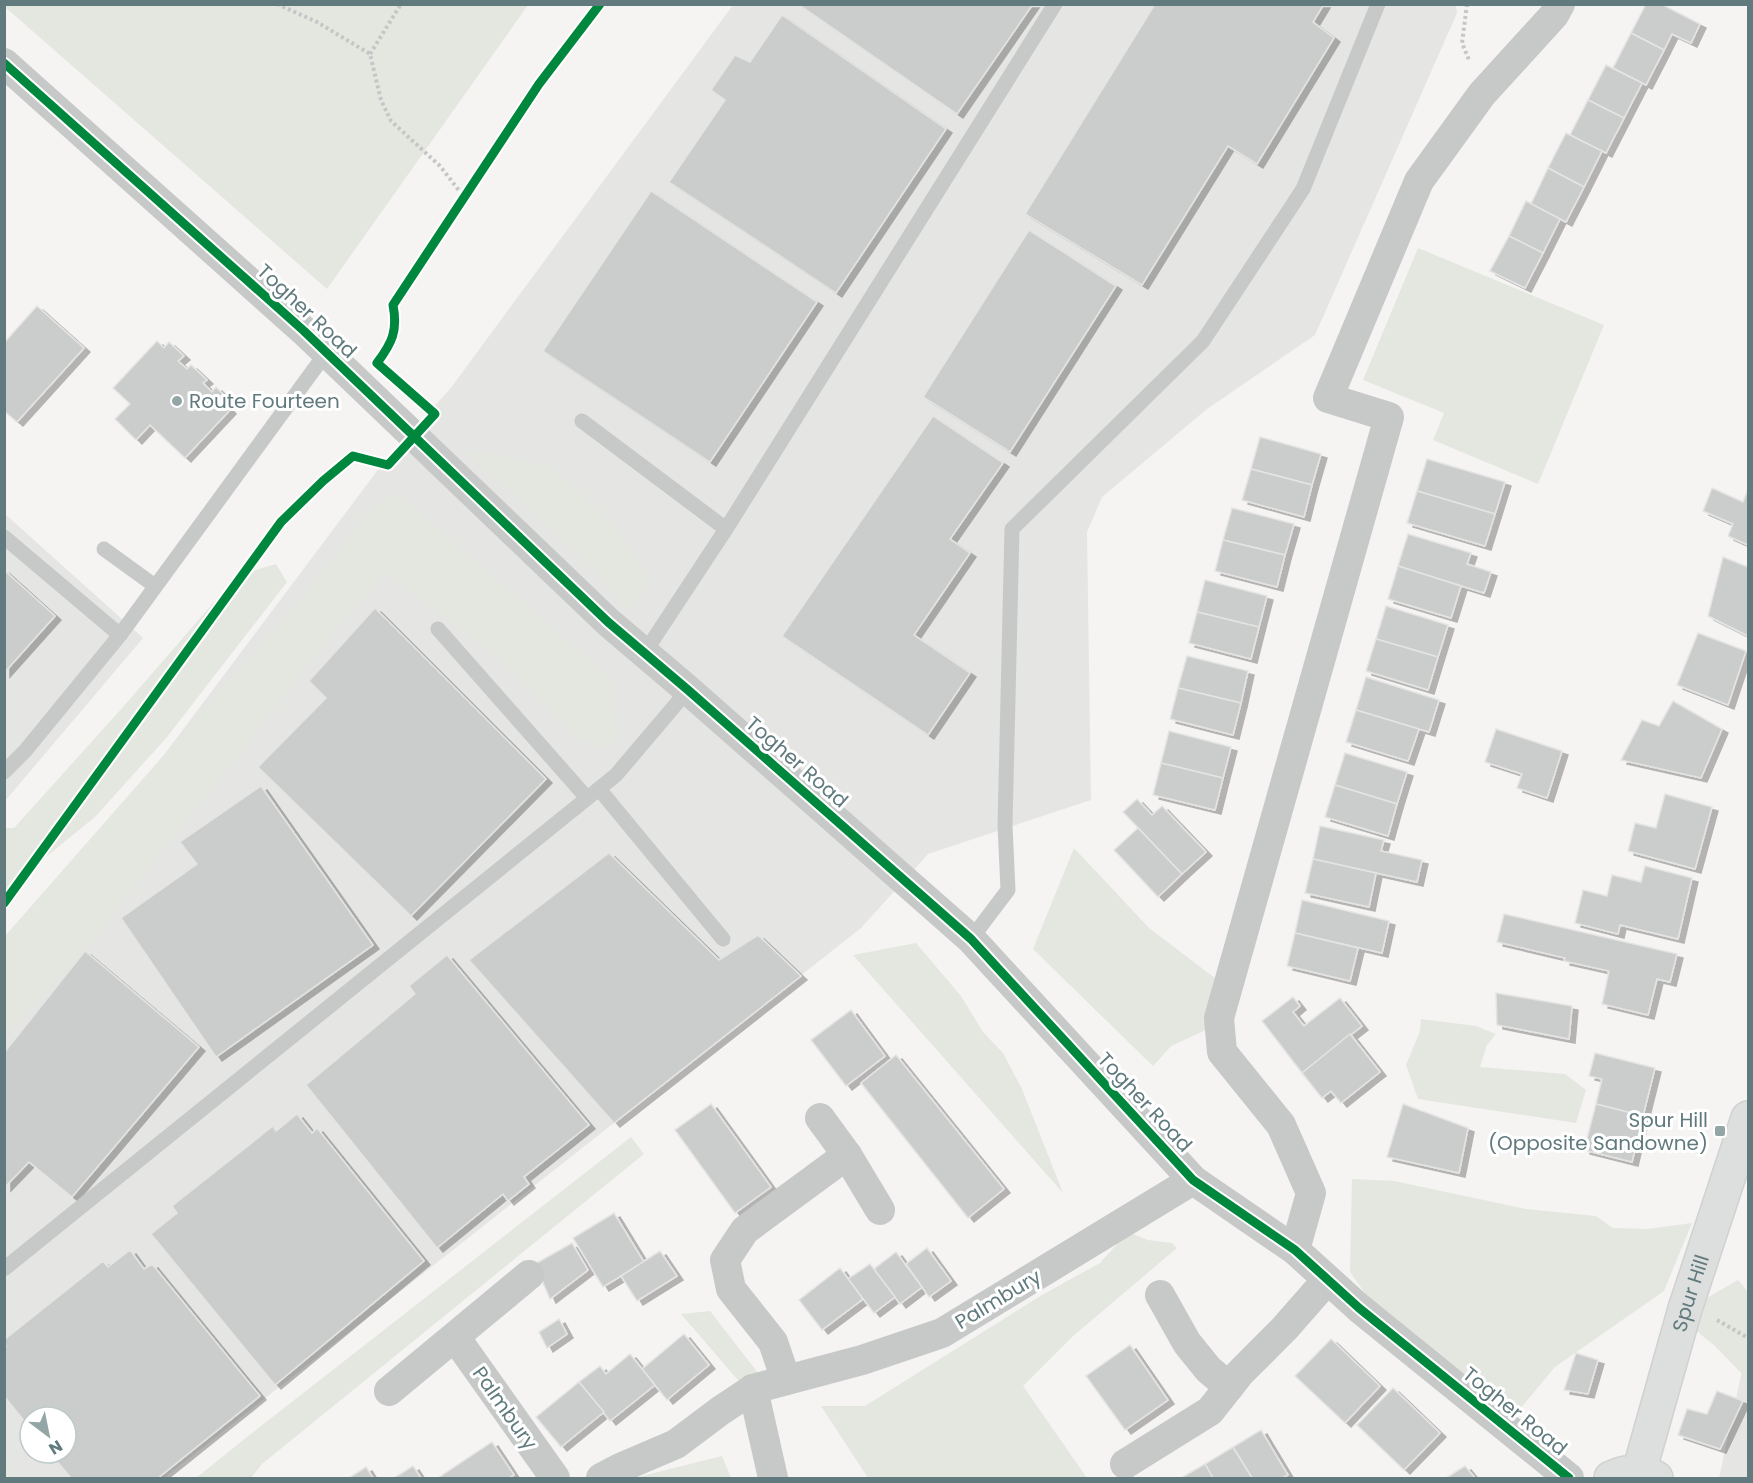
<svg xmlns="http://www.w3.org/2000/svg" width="1753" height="1483" font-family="Poppins,sans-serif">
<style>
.built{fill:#e5e5e4;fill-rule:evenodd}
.green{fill:#e4e6e0}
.building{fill:#cbcccc;stroke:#e4e4e3;stroke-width:1.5;filter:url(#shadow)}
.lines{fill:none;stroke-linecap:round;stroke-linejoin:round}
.secondary-casing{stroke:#d0d1d1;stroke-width:36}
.path{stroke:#c5c7c7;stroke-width:4;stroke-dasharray:3 3;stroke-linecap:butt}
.lane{stroke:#c7c9c9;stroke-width:15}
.street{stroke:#c7c9c9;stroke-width:30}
.secondary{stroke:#dddede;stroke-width:33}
.cycleway-casing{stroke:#fff;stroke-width:13}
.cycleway{stroke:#00873e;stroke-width:9}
.poi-dot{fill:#94a5a6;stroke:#fff;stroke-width:2}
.labels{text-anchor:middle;stroke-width:6;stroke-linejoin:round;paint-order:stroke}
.street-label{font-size:20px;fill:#607a7d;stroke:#fff}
.poi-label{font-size:20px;fill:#607a7d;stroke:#fff;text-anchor:start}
</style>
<defs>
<filter id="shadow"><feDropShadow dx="6" dy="4" stdDeviation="0" flood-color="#0004"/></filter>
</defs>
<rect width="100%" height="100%" fill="#f5f4f3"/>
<g class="built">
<path d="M733 5H1456L1457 13 1315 335 1207 409 1102 497 1087 532 1091 800 928 854 861 928 164 1478H5L4 968 383 463 450 389ZM30 1417H66V1453H30Z"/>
<path d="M5 514 143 638 5 801Z"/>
<path d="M1744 1362 1748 1366V1478H1719Z"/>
</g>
<g class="green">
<path d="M5 4H528V5L327 289 5 7Z"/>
<path d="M1418 248 1604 325 1538 484 1433 440 1444 413 1363 380Z"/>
<path d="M462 449 551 466 620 531 649 582 629 612 592 567Z"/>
<path d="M396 492 615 682 613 698 619 736 607 750 577 738 494 654 385 574 336 630 85 951 5 1036V936L307 592 372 507Z"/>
<path d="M276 564 287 582 167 737 95 817 10 886 5 893V828H14L123 707 221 594 256 570Z"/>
<path d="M1074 848 1149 928 1216 979 1208 1029 1171 1046 1153 1066 1033 949Z"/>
<path d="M916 943 961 996 983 1032 1003 1053 1022 1089 1063 1193 853 955Z"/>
<path d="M1421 1019 1476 1026 1496 1034 1487 1045 1480 1067 1565 1074 1586 1090 1576 1123 1418 1099 1406 1065 1420 1031Z"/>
<path d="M631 1137 644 1154 262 1464 251 1478H196L247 1437Z"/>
<path d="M1352 1179 1394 1181 1526 1209 1596 1216 1613 1228 1647 1229 1692 1223 1664 1291 1555 1367 1505 1427 1369 1299 1350 1272Z"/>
<path d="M1128 1232 1148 1240 1172 1243 1177 1248 1072 1337 1023 1386 1087 1478H868L821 1406H865L1042 1295 1100 1263Z"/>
<path d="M1738 1280 1748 1292V1380L1714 1345 1695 1330 1705 1299Z"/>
<path d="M710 1311 758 1373 744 1387 681 1314Z"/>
<path d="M722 1456 731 1478H634Z"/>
<path d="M5 1457 14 1468 19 1478H5Z"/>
</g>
<g class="building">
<path d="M798 4H1033L957 114Z"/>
<path d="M1155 4H1324L1313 22 1334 38 1257 164 1228 146 1142 285 1025 214Z"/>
<path d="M1646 4H1661L1700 24 1691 43 1672 34 1664 50 1631 33Z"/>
<path d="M782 15 946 129 836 293 669 182 725 100 711 90 735 55 750 62Z"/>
<path d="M1631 33 1664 50 1646 85 1613 68Z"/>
<path d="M1606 65 1642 83 1624 118 1588 100Z"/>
<path d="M1588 100 1624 118 1606 153 1570 135Z"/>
<path d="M1566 133 1602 151 1584 187 1548 168Z"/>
<path d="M1548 168 1584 187 1566 222 1531 204Z"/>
<path d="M651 191 817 302 710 462 543 351Z"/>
<path d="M1526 201 1560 219 1543 253 1509 236Z"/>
<path d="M1029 230 1116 286 1010 452 923 397Z"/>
<path d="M1509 236 1543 253 1525 288 1490 271Z"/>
<path d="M37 306 84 348 17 422 4 411V343Z"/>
<path d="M157 341 164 348 169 342 184 356 178 361 187 369 191 365 207 380 203 383 212 392 216 387 228 399 224 403 230 410 185 458 150 425 136 440 115 419 130 404 113 388Z"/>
<path d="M933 416 1003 463 950 539 970 553 914 635 970 673 928 735 782 636Z"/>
<path d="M1260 437 1321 454 1312 485 1251 469Z"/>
<path d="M1427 459 1505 482 1495 514 1417 491Z"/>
<path d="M1251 469 1312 485 1304 517 1242 500Z"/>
<path d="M1712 488 1743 502 1748 489V545L1728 536 1733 524 1703 511Z"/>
<path d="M1417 491 1495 514 1485 546 1407 523Z"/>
<path d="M1232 508 1294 524 1285 555 1223 540Z"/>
<path d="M1408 534 1471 553 1467 564 1491 572 1484 593 1398 566Z"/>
<path d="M1223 540 1285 555 1277 587 1215 571Z"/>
<path d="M1723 557 1748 567V636L1708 616Z"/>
<path d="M1398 566 1461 586 1451 618 1388 599Z"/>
<path d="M4 570 55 616 4 673Z"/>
<path d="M1205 580 1267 596 1259 627 1197 612Z"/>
<path d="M1386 606 1448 625 1438 657 1376 639Z"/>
<path d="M375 608 546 779 411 916 258 767 326 698 309 681Z"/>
<path d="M1197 612 1259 627 1251 659 1189 643Z"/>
<path d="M1698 633 1746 651 1728 705 1677 685Z"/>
<path d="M1376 639 1438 657 1428 690 1366 671Z"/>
<path d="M1187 656 1248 671 1241 703 1178 688Z"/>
<path d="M1366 677 1439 700 1429 732 1356 710Z"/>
<path d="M1178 688 1241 703 1233 735 1170 719Z"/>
<path d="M1673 701 1722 729 1701 778 1621 760 1642 720 1659 726Z"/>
<path d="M1356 710 1419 729 1408 761 1346 742Z"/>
<path d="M1496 729 1562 751 1547 798 1517 788 1522 774 1485 762Z"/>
<path d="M1169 731 1231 747 1223 778 1161 763Z"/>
<path d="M1345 753 1407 772 1397 804 1335 785Z"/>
<path d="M1161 763 1223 778 1215 810 1153 795Z"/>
<path d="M1335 785 1397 804 1388 836 1325 817Z"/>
<path d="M261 786 373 945 216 1057 121 918 197 864 180 842Z"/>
<path d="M1665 794 1712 807 1695 869 1628 851 1635 823 1656 828Z"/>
<path d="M1137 799 1152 815 1162 806 1206 852 1182 874 1123 812Z"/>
<path d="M1320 826 1384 840 1381 851 1422 860 1417 882 1313 859Z"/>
<path d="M1138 828 1182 874 1158 897 1114 850Z"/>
<path d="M609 853 719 960 758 935 801 976 614 1123 469 960Z"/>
<path d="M1313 859 1376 873 1369 907 1305 893Z"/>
<path d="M1645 866 1692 878 1678 939 1620 925 1618 934 1575 923 1583 890 1607 896 1612 875 1641 882Z"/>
<path d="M1302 900 1389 921 1382 953 1295 933Z"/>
<path d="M1504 914 1677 954 1670 982 1657 979 1648 1015 1602 1004 1609 971 1564 961 1565 958 1497 942Z"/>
<path d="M1295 933 1358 948 1350 981 1287 966Z"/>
<path d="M85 951 199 1047 72 1197 29 1162 5 1187 4 1053Z"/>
<path d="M447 955 589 1125 524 1177 529 1184 508 1201 503 1194 437 1248 306 1085 415 994 409 986Z"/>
<path d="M1496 993 1572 1006 1569 1039 1497 1025Z"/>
<path d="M1293 997 1300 1006 1293 1012 1304 1026 1340 998 1362 1026 1302 1073 1262 1021Z"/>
<path d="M851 1010 885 1056 846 1086 811 1040Z"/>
<path d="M1350 1034 1380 1072 1341 1103 1331 1091 1322 1098 1302 1073Z"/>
<path d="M1595 1053 1655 1068 1643 1116 1596 1104 1602 1079 1589 1076Z"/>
<path d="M896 1055 1004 1189 968 1218 861 1083Z"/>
<path d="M711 1104 771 1187 735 1213 675 1130Z"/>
<path d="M1403 1104 1468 1128 1459 1173 1387 1157Z"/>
<path d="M1596 1104 1643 1116 1632 1162 1584 1150Z"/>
<path d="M297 1114 312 1133 317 1128 424 1261 275 1385 151 1234 177 1213 172 1206 273 1126 276 1131Z"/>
<path d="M614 1213 644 1262 603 1287 573 1238Z"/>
<path d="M572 1243 588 1270 550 1299 535 1264Z"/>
<path d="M927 1248 951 1281 929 1297 906 1264Z"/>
<path d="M130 1250 144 1269 152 1264 260 1396 158 1478H71L50 1453H66V1417H30V1428L4 1396V1348L6 1347 4 1340 103 1261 108 1267Z"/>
<path d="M660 1251 677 1276 637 1301 621 1276Z"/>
<path d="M896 1252 922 1287 900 1304 874 1269Z"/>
<path d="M870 1264 895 1297 874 1313 848 1279Z"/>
<path d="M840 1268 863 1299 822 1330 799 1300Z"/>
<path d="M559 1319 567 1334 547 1348 539 1332Z"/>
<path d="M684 1334 709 1365 667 1400 642 1369Z"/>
<path d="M1331 1339 1380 1386 1345 1423 1295 1376Z"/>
<path d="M1130 1345 1168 1400 1125 1430 1086 1376Z"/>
<path d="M1576 1353 1598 1360 1588 1394 1564 1390Z"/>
<path d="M630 1354 655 1385 610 1421 579 1382 600 1366 606 1374Z"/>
<path d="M579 1382 604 1412 561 1447 536 1417Z"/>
<path d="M1393 1388 1440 1433 1404 1470 1357 1425Z"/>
<path d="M1717 1391 1743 1401 1720 1449 1678 1435 1687 1409 1707 1414Z"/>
<path d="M1261 1430 1288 1475 1282 1478H1252L1233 1447Z"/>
<path d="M492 1442 514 1475 509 1478H438Z"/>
<path d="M1233 1447 1252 1478H1213L1205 1464Z"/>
<path d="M1205 1464 1213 1478H1181Z"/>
<path d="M413 1466 421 1478H394Z"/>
<path d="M1465 1466 1475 1478H1446Z"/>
<path d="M366 1467 373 1478H349Z"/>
</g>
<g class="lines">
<g class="secondary-casing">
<g id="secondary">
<path id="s1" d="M1639 1472 1685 1309 1748 1118"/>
<path d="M1611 1478C1626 1471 1641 1470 1656 1478"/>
</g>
</g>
<g class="path">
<path d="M277 4 317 22 370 54 381 100 391 121 440 166 464 197"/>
<path d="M1467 4 1462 43 1469 60"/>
<path d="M370 54 401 4"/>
<path d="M1717 1320 1748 1338"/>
</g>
<g class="lane">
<path d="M582 421 726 529"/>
<path d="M4 537 120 635"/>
<path d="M104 549 155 586"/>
<path d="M438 629 587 798"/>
<path d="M645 652 726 529 1055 4"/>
<path d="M4 772 25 751 120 635 326 353"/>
<path d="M599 789 723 939"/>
<path d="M971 939 1008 890 1005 825 1012 529 1203 341 1303 189 1378 4"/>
<path d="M4 1269 616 775 688 690"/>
</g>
<g class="street">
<path d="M4 63 304 331 608 622 688 690 971 939 1193 1180 1295 1250 1359 1308 1569 1478"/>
<path d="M820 1118 847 1155 880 1210"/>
<path d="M1295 1250 1311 1193 1281 1125 1222 1052 1219 1018 1389 417 1328 398 1419 181 1482 94 1554 15 1560 4"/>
<path d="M1160 1295 1187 1343 1208 1369 1229 1387"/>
<path d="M455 1337 555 1478"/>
<path d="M786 1380 773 1342 731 1289 725 1260 745 1230 847 1155"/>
<path d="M753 1389 773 1478"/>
<path d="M389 1391 529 1275"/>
<path d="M1125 1464 1210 1411 1240 1373 1284 1329 1327 1280"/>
<path d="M601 1478 620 1468 676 1444 720 1411 753 1389 862 1360 942 1333 1193 1180"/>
</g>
<use href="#secondary" class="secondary"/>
<g class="cycleway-casing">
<g id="cycleway">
<path d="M4 63 304 331 608 622 688 690 971 939 1193 1180 1295 1250 1359 1308 1569 1478"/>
<path d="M4 903 281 522 323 481 353 456 388 465 435 414 377 363C392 343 398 331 393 305L539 84 600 4"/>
</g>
</g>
<use href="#cycleway" class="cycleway"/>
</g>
<g class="poi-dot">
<circle cx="177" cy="401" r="6"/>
<rect x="1714" y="1125" width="12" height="12" rx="3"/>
</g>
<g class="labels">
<g class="street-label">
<text transform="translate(307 311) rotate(43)" y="7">Togher Road</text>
<text transform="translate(797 762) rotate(41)" y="7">Togher Road</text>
<text transform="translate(1145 1102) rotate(47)" y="7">Togher Road</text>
<text dy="7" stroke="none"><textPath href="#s1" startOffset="186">Spur Hill</textPath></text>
<text transform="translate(998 1299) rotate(-31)" y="7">Palmbury</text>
<text transform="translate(505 1408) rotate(55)" y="7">Palmbury</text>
<text transform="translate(1515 1411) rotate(39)" y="7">Togher Road</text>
</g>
<g class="poi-label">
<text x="189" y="408">Route Fourteen</text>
<text x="1708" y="1127" text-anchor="end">Spur Hill<tspan x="1708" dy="23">(Opposite Sandowne)</tspan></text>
</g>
</g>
<rect width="1753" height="1483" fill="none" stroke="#607a7d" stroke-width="12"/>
<g transform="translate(48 1435) rotate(148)"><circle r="28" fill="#ffffff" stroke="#bfcacb" stroke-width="1.5"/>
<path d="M0-4.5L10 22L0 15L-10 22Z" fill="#94a5a6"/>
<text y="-9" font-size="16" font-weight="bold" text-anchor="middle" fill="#607a7d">N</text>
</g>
</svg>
